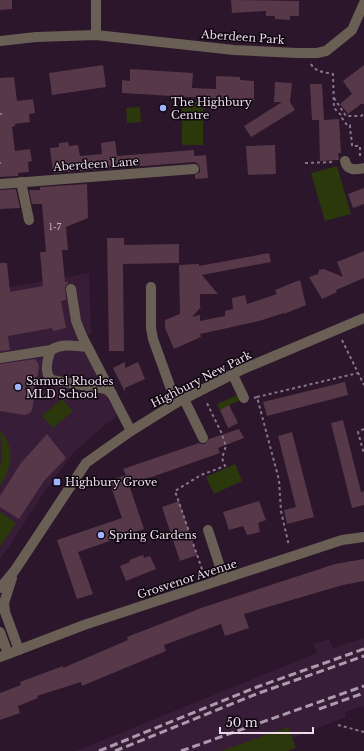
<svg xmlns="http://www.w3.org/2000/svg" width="364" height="751" font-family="'Libre Baskerville',serif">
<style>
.built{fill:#371d37}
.green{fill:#2a380b}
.building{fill:#573848}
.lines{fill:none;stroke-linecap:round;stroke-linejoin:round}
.path{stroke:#887688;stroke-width:2;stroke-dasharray:3 3;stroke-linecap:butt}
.minor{stroke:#6a5f54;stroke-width:10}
.rail{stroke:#ab9bab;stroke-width:3;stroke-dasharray:8 4;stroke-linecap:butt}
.poi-dot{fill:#a0b3fd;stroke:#0e050e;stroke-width:1.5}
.labels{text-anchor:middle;stroke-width:3;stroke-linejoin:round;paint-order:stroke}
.number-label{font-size:9px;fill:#c5b3c2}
.street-label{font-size:11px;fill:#eadcea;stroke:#0e050e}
.poi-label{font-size:11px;fill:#eadcea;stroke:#0e050e;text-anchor:start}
</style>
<rect width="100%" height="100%" fill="#2b162b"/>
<g class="built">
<path d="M89 273 91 334 77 337 117 416 104 426 74 452 45 491 0 560V289Z"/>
<path d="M364 638V706L345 712 346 717 259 751H76L317 653 314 644 329 639 333 648Z"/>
</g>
<g class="green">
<rect x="182" y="102" width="21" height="43"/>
<path d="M140 107 141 122 127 123 126 108Z"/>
<path d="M337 166 351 214 325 221 311 173Z"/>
<path d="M242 393 244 398 220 410 217 404Z"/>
<path d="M62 399 73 411 53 428 42 416Z"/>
<path d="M0 430C16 448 12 467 0 486V467L2 457Z"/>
<path d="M235 464 242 481 214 494 206 477Z"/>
<path d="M0 512 16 523 0 547Z"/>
<path d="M288 727 296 748 287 751H221Z"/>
</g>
<g class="building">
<path d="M0 0H12V9L0 10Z"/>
<path d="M231 0 299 1V16H290V20L275 19V16H266V11L232 13Z"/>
<path d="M103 65 106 87 52 95 49 73Z"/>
<path d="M364 65V104H361L348 114 340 104 352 94 343 81Z"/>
<path d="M130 69 193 73 192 88 216 89V76L240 77V80L254 81V101L122 93V80L130 81Z"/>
<path d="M14 77 17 101 33 99 35 113 29 114 30 122 15 124V126L12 127 15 151 30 149 32 161 28 162 29 172 18 173V176L0 177V78Z"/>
<path d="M275 82 292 83 290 102 295 110 251 137 244 126 282 102H274Z"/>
<path d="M310 84H322L324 120 339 119 341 153H338L339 160 320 161 319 120H321H312Z"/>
<path d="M115 141 117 156 194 150V156L206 155 208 178 195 179V175L200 172V169L199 165 195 162 53 173 50 148 59 147V143L68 142 69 146 78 145 80 156 102 154 101 143Z"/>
<path d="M275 145 276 174 248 175 246 146Z"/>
<path d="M87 184 88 218 66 227 68 250H62L65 282H68V283L65 287 66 300 61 301 66 328 53 331 52 328 8 336 10 350 0 351V263H7L10 292 43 286 40 252H46L42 204H32L29 190H40V187Z"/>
<path d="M364 188V204L353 208 348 194Z"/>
<path d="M16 189 20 208 0 209V190Z"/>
<path d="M107 238H124V245L179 244V263L123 264 124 351H109Z"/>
<path d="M364 251V278L336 290 337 292 322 299 309 277 318 274 319 270 324 269 343 277 337 262Z"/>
<path d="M269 253 271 262 202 275 218 294H200V307L202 306 192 317 200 315V321L225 316V311L233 309 232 298 245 295 247 304 277 294 275 290 300 280 306 305 284 314V313L259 321 200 334 201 337 174 349 165 328V320L180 314 179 265 199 264V266Z"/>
<path d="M35 359 38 363 39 367 32 410 30 413 25 415 0 411V364Z"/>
<path d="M125 362V368L138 362 145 379 125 388V392L113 368Z"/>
<path d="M345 382 348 395 267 416 263 402Z"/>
<path d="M229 405 238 423 228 428 220 410Z"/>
<path d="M343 420 361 492 364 491V505L352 508 331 423Z"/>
<path d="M239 429 244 438 218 448 220 453 129 485 144 529 78 552 93 594 77 599 57 540 122 518 109 481 126 475 123 469 199 443 202 444H205L209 439Z"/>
<path d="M292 432 314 517 287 524 284 510 296 507 278 436Z"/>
<path d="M47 434 66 458 44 481 19 519 0 507V496L21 463Z"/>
<path d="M179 501 197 555 180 561 162 507Z"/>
<path d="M259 501 266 520 258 523 260 532 247 535 243 526 229 530 223 512Z"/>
<path d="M143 555 144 558 150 556 156 569 126 581 120 566 130 562 129 560Z"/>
<path d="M364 559V581L343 585 244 614 249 628 225 636 221 624 164 645 166 651 82 686 81 682 37 696 38 698 18 706 20 713 0 720V693L21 685 20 682 63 666V668L128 640 127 637 204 607 335 564Z"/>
</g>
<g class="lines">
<g class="path">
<path d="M311 64C315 72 324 72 333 74L334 108 342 116V118L347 125H350C350 133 352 139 352 146H360V158"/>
<path d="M334 98 346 116H361L364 114"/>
<path d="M0 114H2"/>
<path d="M0 163H1"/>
<path d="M305 163 335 162"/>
<path d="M342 340 364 385"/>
<path d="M257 397 358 373"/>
<path d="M254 398 257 397 279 480 281 511 289 546"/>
<path d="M364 429 358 432 364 454"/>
<path d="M204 575 175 491 201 475 225 466 222 458 226 446 221 432 206 401"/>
<path d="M338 725 364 732"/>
</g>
<g class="minor">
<path d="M96 0V35"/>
<path d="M0 41 36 37 96 35 234 50 297 53H317L326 51 352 30 364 3"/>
<path d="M345 161C347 171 356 170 364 168"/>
<path d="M21 182 29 220"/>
<path d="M0 184 194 169"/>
<path d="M151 287V328L153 339 176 403"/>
<path d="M71 289 76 321 82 336 131 431"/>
<path d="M51 350C47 360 44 372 51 380L100 388 106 389 112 394"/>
<path d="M0 358 51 350C63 343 74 346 87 347"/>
<path d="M233 375 244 398"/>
<path d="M184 399 203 438"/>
<path d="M208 530 224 579"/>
<path d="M12 578 4 603 5 612 19 650"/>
<path d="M0 588 15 570 86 463 131 431 176 403 241 370 364 318"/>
<path d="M0 632 8 654"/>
<path d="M0 657 84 625 342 540 364 537"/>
</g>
<g class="rail">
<path d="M319 709 364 693"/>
<path d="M99 751 257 687 364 649"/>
<path d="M115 751 259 693 364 656"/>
<path d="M181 751 364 686"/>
</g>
</g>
<g class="poi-dot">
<circle cx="163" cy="108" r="4"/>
<circle cx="18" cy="387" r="4"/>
<rect x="53" y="478" width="8" height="8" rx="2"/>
<circle cx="101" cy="535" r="4"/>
</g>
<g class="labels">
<g class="number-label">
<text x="55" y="230">1-7</text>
</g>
<g class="street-label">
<text transform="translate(243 37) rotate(4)" y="4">Aberdeen Park</text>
<text transform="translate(96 164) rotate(-4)" y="4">Aberdeen Lane</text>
<text transform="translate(201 379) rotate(-27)" y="4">Highbury New Park</text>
<text transform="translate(187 579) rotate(-18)" y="4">Grosvenor Avenue</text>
</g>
<g class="poi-label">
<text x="171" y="106">The Highbury<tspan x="171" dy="13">Centre</tspan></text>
<text x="26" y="385">Samuel Rhodes<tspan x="26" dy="13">MLD School</tspan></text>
<text x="65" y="486">Highbury Grove</text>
<text x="109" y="539">Spring Gardens</text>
</g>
</g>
<path d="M220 727v6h93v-6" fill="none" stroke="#eadcea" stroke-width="2"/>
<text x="226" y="727" font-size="12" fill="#eadcea" stroke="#0e050e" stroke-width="3" paint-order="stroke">50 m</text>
</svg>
